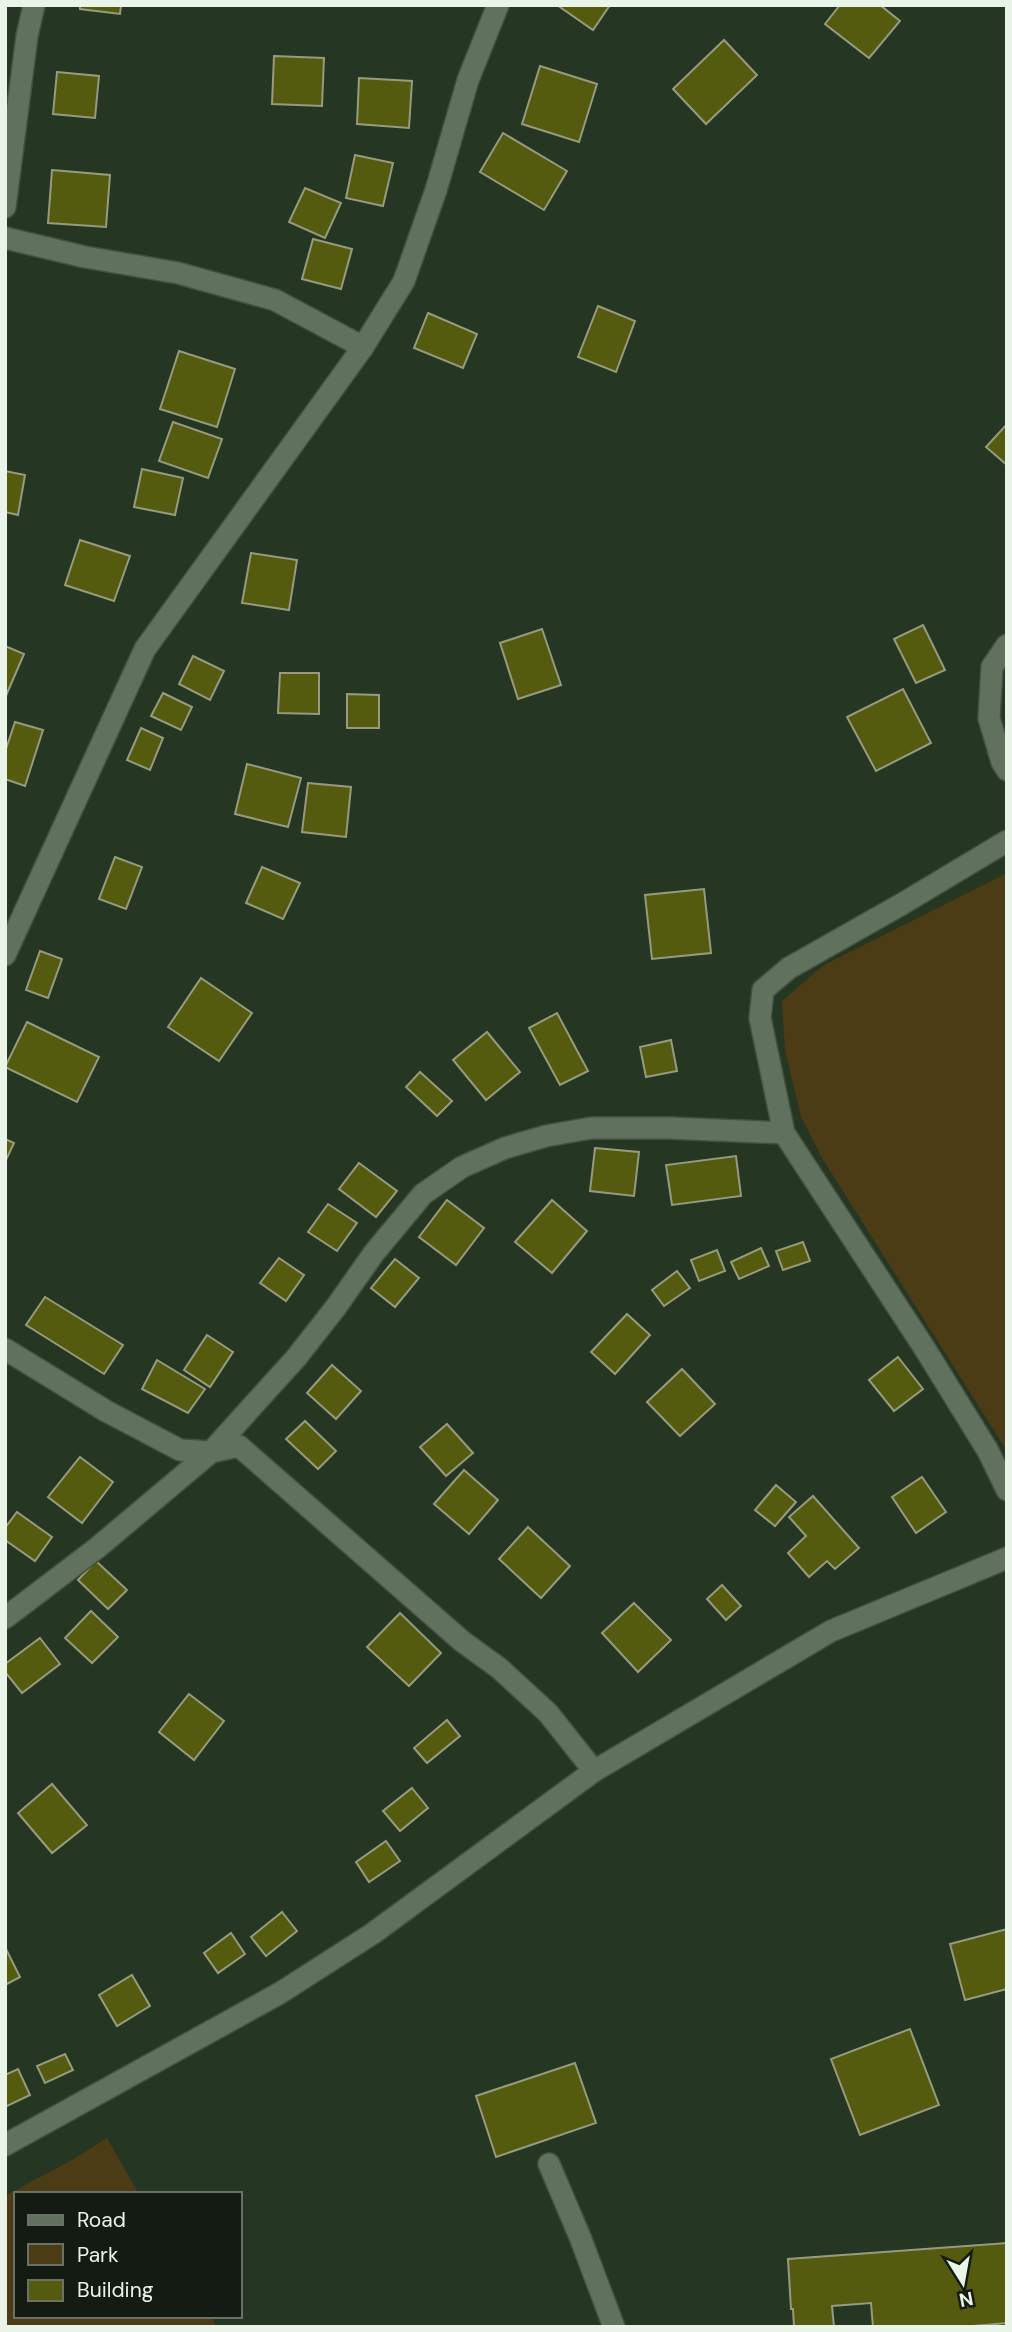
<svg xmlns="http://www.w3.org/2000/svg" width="1012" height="2332" font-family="'DM Sans',sans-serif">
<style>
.green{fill:#4b3c15}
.building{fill:#545b0e;stroke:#969b7f;stroke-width:2}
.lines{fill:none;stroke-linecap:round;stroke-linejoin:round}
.street-casing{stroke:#435140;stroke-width:24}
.street{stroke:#60725d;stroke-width:21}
</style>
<rect width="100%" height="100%" fill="#253623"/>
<g class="green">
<path d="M1007 873V1451L822 1158 801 1117 785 1050 782 1001 824 965Z"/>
<path d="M107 2138 139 2194H16V2316H211L217 2327H5V2196L70 2161Z"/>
</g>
<g class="building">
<path d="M80 5H121L120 14 80 9Z"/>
<path d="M557 5H610L593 30Z"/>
<path d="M840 5H880L900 21 869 58 825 24Z"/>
<path d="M724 40 757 75 706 124 673 89Z"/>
<path d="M274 56 324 58 322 106 272 104Z"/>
<path d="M540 66 597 84 579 142 522 124Z"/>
<path d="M57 72 99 76 95 118 53 114Z"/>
<path d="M359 78 412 81 409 128 357 124Z"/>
<path d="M503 133 567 171 544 210 480 172Z"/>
<path d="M355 155 393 163 383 206 346 198Z"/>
<path d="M52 170 110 175 106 227 48 223Z"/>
<path d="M305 188 341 203 325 238 289 222Z"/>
<path d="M313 239 352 249 341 289 302 279Z"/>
<path d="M598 306 635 321 616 372 578 357Z"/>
<path d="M428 313 477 334 463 368 414 348Z"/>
<path d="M179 351 235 369 217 427 160 409Z"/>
<path d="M173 422 222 439 208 478 159 461Z"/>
<path d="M1007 424V465L986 447Z"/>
<path d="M142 469 183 478 175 515 134 507Z"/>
<path d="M5 471 25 475 18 515 5 512Z"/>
<path d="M80 540 130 556 114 601 65 585Z"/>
<path d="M251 553 297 560 289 610 242 603Z"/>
<path d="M923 625 945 670 916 683 894 639Z"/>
<path d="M542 629 561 685 518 699 500 643Z"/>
<path d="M5 646 24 654 5 698Z"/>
<path d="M193 656 224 671 210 700 179 684Z"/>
<path d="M280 673H319V714L278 713Z"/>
<path d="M903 689 931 743 876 771 847 717Z"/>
<path d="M163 693 192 707 181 730 151 716Z"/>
<path d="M347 694 379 695V728H347Z"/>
<path d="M15 722 43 730 25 786 5 779V752Z"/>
<path d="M141 728 163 738 150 770 127 760Z"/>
<path d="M247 764 301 778 288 827 235 814Z"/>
<path d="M308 783 351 787 346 837 302 832Z"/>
<path d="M115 857 142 867 126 909 99 899Z"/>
<path d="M262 867 300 883 283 919 246 903Z"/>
<path d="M704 889 711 953 652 959 645 895Z"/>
<path d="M40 951 62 959 48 998 26 990Z"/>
<path d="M201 978 252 1013 219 1061 168 1027Z"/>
<path d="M557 1013 588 1071 560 1085 529 1028Z"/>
<path d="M27 1022 99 1057 77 1102 5 1067Z"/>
<path d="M487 1032 520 1072 486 1100 453 1060Z"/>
<path d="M671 1040 677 1071 646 1077 640 1047Z"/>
<path d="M420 1072 452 1101 437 1116 406 1087Z"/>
<path d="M5 1139 14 1143 5 1162Z"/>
<path d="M595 1148 639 1152 634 1196 590 1191Z"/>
<path d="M736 1156 741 1196 672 1205 666 1165Z"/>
<path d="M359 1163 397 1191 376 1217 339 1189Z"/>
<path d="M447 1200 484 1228 456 1265 419 1237Z"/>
<path d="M552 1200 587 1231 552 1273 515 1242Z"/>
<path d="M328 1204 357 1223 337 1251 308 1232Z"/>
<path d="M803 1242 810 1261 783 1270 776 1251Z"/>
<path d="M761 1248 769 1266 739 1279 731 1262Z"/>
<path d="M717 1250 725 1271 699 1281 691 1260Z"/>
<path d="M279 1258 304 1275 286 1301 260 1283Z"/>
<path d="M395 1259 419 1278 395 1307 371 1288Z"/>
<path d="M677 1271 690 1288 664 1306 652 1290Z"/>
<path d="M45 1297 123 1345 104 1374 26 1325Z"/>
<path d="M627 1314 650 1335 615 1374 591 1352Z"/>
<path d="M207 1335 233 1352 210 1387 184 1370Z"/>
<path d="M898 1357 923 1389 894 1411 869 1380Z"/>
<path d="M157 1360 205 1389 188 1413 142 1389Z"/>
<path d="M332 1365 361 1391 336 1419 307 1393Z"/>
<path d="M682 1369 715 1404 680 1436 647 1402Z"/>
<path d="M305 1421 336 1451 318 1469 286 1439Z"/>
<path d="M447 1424 473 1453 446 1476 420 1447Z"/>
<path d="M80 1457 113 1482 82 1523 48 1497Z"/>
<path d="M464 1470 498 1500 469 1534 434 1504Z"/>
<path d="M922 1477 946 1512 916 1533 892 1497Z"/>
<path d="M776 1485 796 1502 775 1526 755 1510Z"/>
<path d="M813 1496 859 1548 835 1569 827 1561 809 1577 788 1553 806 1536 789 1517Z"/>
<path d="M17 1512 52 1537 35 1561 5 1540V1528Z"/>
<path d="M528 1527 570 1566 541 1598 499 1559Z"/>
<path d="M96 1561 127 1590 108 1609 78 1580Z"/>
<path d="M722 1585 741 1606 726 1620 707 1599Z"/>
<path d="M634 1603 671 1640 638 1672 602 1633Z"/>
<path d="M91 1611 118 1637 92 1663 65 1638Z"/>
<path d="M400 1613 441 1653 409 1686 367 1647Z"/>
<path d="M40 1638 60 1664 22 1693 5 1672V1664Z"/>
<path d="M189 1694 224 1721 194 1760 159 1732Z"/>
<path d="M447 1720 460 1736 427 1763 414 1748Z"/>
<path d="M52 1784 87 1825 52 1853 18 1813Z"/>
<path d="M412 1788 428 1808 400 1831 383 1811Z"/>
<path d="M386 1841 400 1861 369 1882 356 1862Z"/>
<path d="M282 1912 297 1931 266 1956 251 1937Z"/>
<path d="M1007 1929V1989L965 2000 950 1944Z"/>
<path d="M231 1933 245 1954 218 1973 204 1953Z"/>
<path d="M5 1947 20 1977 5 1985Z"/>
<path d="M132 1975 150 2006 117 2026 99 1995Z"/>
<path d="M910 2029 939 2105 860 2135 831 2059Z"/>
<path d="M65 2054 73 2070 45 2083 37 2066Z"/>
<path d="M575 2063 596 2123 496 2157 476 2096Z"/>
<path d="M18 2069 30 2095 5 2107V2075Z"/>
<path d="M1007 2243V2323L962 2327H873L871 2303 832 2306 834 2327H794L793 2309H791L788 2259Z"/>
</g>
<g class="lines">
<g class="street-casing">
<g id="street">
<path d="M5 207 27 36 34 5"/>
<path d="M5 238 85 257 178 273 275 300 363 347"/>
<path d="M1007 645 992 667 989 718 1002 762 1007 770"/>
<path d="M5 955 145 649 363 347 404 281 436 190 468 80 498 5"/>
<path d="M784 1133 760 1018 763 990 789 968 902 904 1007 841"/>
<path d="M5 1349 106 1411 180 1450 211 1452 296 1358 336 1307 374 1253 423 1194 462 1167 505 1148 546 1136 591 1128H669L784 1133 925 1349 988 1451 1007 1490"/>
<path d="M5 1618 97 1548 211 1452 239 1446 463 1642 499 1668 548 1713 594 1771"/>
<path d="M5 2145 280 1993 372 1934 594 1771 831 1631 1007 1558"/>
<path d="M549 2164 580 2237 614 2327"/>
</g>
</g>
<use href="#street" class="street"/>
</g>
<rect width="1012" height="2332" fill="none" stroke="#eaf4e8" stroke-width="14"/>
<rect x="14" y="2192" width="228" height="126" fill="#141b12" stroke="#6a7268" stroke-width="2"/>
<rect x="28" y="2215" width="35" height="10" fill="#60725d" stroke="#6a7268" stroke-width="2"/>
<text x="77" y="2227" font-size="21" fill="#eaf4e8">Road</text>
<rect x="28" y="2244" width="35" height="21" fill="#4b3c15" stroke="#6a7268" stroke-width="2"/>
<text x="77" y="2262" font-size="21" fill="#eaf4e8">Park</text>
<rect x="28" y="2280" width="35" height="21" fill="#545b0e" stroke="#6a7268" stroke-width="2"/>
<text x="77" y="2297" font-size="21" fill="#eaf4e8">Building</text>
<g transform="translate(963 2283) rotate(169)" stroke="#141b12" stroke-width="5" paint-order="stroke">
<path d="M0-5L12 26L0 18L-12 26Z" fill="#eaf4e8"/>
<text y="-10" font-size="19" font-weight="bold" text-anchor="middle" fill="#eaf4e8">N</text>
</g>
</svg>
